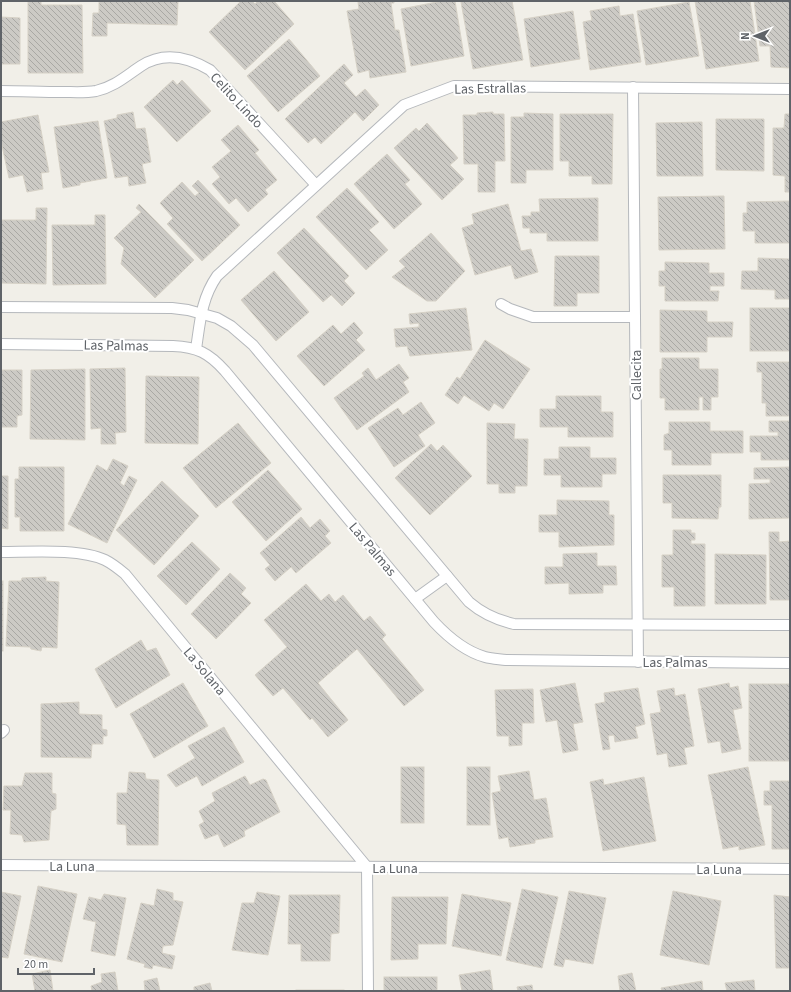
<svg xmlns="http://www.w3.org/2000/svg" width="791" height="992" font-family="'Source Sans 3',sans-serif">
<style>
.building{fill:url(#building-back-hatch);stroke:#d6d1c6}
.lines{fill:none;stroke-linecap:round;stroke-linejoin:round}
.service-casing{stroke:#b5b8bc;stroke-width:12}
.service{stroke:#fff;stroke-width:10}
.labels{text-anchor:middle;stroke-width:4;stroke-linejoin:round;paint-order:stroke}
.street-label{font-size:14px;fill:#5f6368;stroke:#fff}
</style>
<defs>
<pattern id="building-back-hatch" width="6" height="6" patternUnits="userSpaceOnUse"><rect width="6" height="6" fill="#cccac5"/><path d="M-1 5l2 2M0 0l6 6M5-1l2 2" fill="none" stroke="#a9a8a4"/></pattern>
</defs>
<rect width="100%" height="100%" fill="#f1efe8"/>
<g class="building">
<path d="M28 1H41V5H82L83 73H28Z"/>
<path d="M99 1H178L177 25 107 23V36H92L93 13H99Z"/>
<path d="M241 1H252L255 4 258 1H274L294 24 245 70 209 32Z"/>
<path d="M363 1H394V3H391L395 30H399L406 72 370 78 369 70 358 73 347 11 359 9 358 2Z"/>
<path d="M442 1H455L464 56 411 66 401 9Z"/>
<path d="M465 1H512L523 60 473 69 461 2Z"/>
<path d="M695 1H750L759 61 706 69Z"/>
<path d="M754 1H790V68L771 67 770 46H760Z"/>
<path d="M689 2 699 56 646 65 637 11Z"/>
<path d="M619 6 620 16 633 14 641 62 590 70 583 22 592 20 590 11Z"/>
<path d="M573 11 580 59 531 67 524 19Z"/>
<path d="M1 17 20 18V64H1Z"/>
<path d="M289 39 320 76 278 112 247 76Z"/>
<path d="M344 64 353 75 344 83 356 97 365 89 379 105 363 121 355 112 321 144 315 137 308 143 285 119Z"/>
<path d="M173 80 177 85 182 80 211 111 177 142 144 107Z"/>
<path d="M133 112 136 129 145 128 151 162 142 164 146 183 129 186 128 176 115 178 104 121 117 118V115Z"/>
<path d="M493 112V114H504L505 161H495V192H478V164H464L463 115H477V113Z"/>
<path d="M524 113 553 114V170H526V183H511V117H524Z"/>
<path d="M560 114H613L612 184H592V176H569V161H560Z"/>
<path d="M785 114H790V192H785V176L773 175V128H784Z"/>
<path d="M38 115 49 172 41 173 43 189 27 192 23 175 9 178 1 141V122Z"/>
<path d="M716 119H764V171L716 170Z"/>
<path d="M98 121 107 178 80 183V185L63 188 54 127Z"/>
<path d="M702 122 703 176H657L656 123Z"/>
<path d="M427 123 458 158 450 165 464 179 442 200 394 148 416 128 419 131Z"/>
<path d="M238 125 259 150 255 153 277 180 265 190 268 194 248 212 236 198 229 204 212 184 220 177 212 167 231 151 221 140Z"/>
<path d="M387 154 410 180 405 184 422 204 394 229 354 184Z"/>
<path d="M198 180 240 225 202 261 167 224 173 218 160 203 182 182 195 196 199 193 192 186Z"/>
<path d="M347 188 379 222 369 230 388 250 366 270 316 217Z"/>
<path d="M724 196 725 249 659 250 658 197Z"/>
<path d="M598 198V241H547V233H530V228H523L522 216H531V212H540L539 199Z"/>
<path d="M790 201V243H755V231H743V213H747V202Z"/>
<path d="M139 204 194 260 155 298 121 264 124 248 114 238 141 212 136 208Z"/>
<path d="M508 204 521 251 531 249 538 272 515 279 511 265 475 275 462 228 474 224 472 214Z"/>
<path d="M36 208H47L46 284 1 283V220H36Z"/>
<path d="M95 215H105L106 284 53 285 52 225H95Z"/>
<path d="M304 228 349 276 344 281 355 293 342 306 331 295 323 302 277 253Z"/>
<path d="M431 233 465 271 436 301H427L392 277 405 267 399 261Z"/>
<path d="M555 256H599V293H577V306H554Z"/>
<path d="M758 258 790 259V299H775V290L741 289 742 271H758Z"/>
<path d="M665 262 709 263V273H724V286H710V291H719L718 301H665V286H659V271H665Z"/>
<path d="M274 271 309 312 276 341 241 300Z"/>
<path d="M466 308 472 350 410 356 407 346 396 347 394 329 419 327V323L410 324 409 314Z"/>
<rect x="750" y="308" width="40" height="43"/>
<path d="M660 310 707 311V322H733L732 337H707V352H660Z"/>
<path d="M354 322 363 333 356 340 365 350 324 386 297 356 333 325 341 334Z"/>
<path d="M485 340 530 369 503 409 494 403 489 411 464 395 458 404 445 395 457 377 460 379Z"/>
<path d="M662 358H699V369H718V397H711V410H703V397H699V410H665V398H660V369H662Z"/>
<path d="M757 362H790V416H766V403H762V372H757Z"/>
<path d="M399 364 409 378 403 382 409 392 357 430 334 398 364 376 362 373 368 368 376 380Z"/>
<path d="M125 368 126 432 115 433 116 444H101V428L91 429 90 369Z"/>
<path d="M85 369V440L30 439 31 370Z"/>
<path d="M1 370H22V415L17 416V427H1Z"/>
<path d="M146 376 199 377 198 444 145 443Z"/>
<path d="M556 396H601V412H613V437H568V427H540V409H556Z"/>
<path d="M421 402 435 423 418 435 425 446 394 467 368 428 398 408 403 415Z"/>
<path d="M769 421H790V460H761V452H750V436H778V432H769Z"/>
<path d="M669 422H710V431H743V453H711V465H672V450H664V435L669 433Z"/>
<path d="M238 423 271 463 216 508 183 468Z"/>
<path d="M487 423 515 424 514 439H528L527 486H515V493H499V484H487Z"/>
<path d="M431 444 437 451 443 445 472 476 430 515 395 478Z"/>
<path d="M559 447H590V458H616V474H602V487H561V475H544V459H559Z"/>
<path d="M113 459 128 466 120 483 124 486 129 476 137 480 107 543 68 524 97 465 107 471Z"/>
<path d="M19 467H64V531H20V517H15V479H19Z"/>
<path d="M790 467V518L749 519V484L770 483V479H754V468Z"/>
<path d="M268 470 302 509 266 541 232 502Z"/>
<path d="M663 475H721V507H719L718 519 672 518V503H663Z"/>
<path d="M1 476H8V529L1 528Z"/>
<path d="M162 481 199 516 154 565 116 530Z"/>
<path d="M557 500 609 501V515H614V545L559 547V532H539V515H557Z"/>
<path d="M301 517 310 528 320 519 330 531 325 536 331 543 296 573 291 567 275 581 265 569 270 565 260 553Z"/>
<path d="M673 530H691V533H695V540H691V544H705V606H674V587H662V555H673Z"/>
<path d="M769 532H779V542L790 541V600H770Z"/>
<path d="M192 542 220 569 186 605 157 576Z"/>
<path d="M597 553V566H616L617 585H603V593L569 594V583L545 584V567H563V554Z"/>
<path d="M715 554 766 555V604H715Z"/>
<path d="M230 573 246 588 241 594 251 603 216 639 191 614Z"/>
<path d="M46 577V581L59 582 57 648 42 647 41 651 31 649 30 647 6 646 9 581H21L22 578Z"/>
<rect x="1" y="581" width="2" height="70"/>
<path d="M306 584 321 601 329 594 335 602 343 595 364 621 370 616 386 635 382 639 424 690 404 706 357 649 318 683 348 720 328 737 312 718 310 720 283 688 273 696 255 675 287 647 264 620Z"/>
<path d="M141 640 147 651 156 648 170 675 116 708 95 669Z"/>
<path d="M183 683 208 726 154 758 130 714Z"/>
<path d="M575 683 583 722 573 724 578 750 563 753 557 720 546 722 540 690Z"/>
<path d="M729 683 730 688 738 686 742 708 733 710 741 749 722 753 720 741 708 743 698 689Z"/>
<rect x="749" y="684" width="41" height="77"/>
<path d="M638 688 645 724 635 727 638 738 615 742 614 735 608 736 610 749 603 750 595 704 605 702 604 693Z"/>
<path d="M674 688 675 696 685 694 694 746 684 748 687 764 669 767 667 753 657 755 650 714 661 712 657 691Z"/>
<path d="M533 689 534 723H522V745L509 746V736H497L495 690Z"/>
<path d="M79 702V714L102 715V729L107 730V736H103V744H92L91 758 41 757V704Z"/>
<path d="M224 727 244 762 202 786 197 776 176 787 167 775 195 758 188 746Z"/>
<rect x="401" y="767" width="23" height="56"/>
<rect x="467" y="767" width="23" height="58"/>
<path d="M748 767 765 845 739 850V846L723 849 708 775Z"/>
<path d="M529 771 534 800 546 798 553 837 535 840V843L510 847 508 837 499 839 492 793 501 791 498 776Z"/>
<path d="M129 772 145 773 146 779 159 780 158 845H127L126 825 117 824V793H127Z"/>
<path d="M25 773H52V793L56 794V809L51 811 49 840 24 842 22 835 10 834 11 810H3L4 786H22Z"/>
<path d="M245 776 250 785 263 779 266 780 280 812 244 831 245 836 224 847 218 834 205 839 199 825 204 822 199 811 215 801 212 793Z"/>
<path d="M644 777 656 841 603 851 590 782 603 779 604 785Z"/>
<path d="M770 781H790V849H772V805H764V791H770Z"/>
<path d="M38 886 77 894 62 962 24 954Z"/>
<path d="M157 889 173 893V900L183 902 173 945 163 946 162 953 175 956 172 969 153 965 152 969 144 967 145 964 127 959 141 903 154 906Z"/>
<path d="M522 889 558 897 542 968 506 960Z"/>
<path d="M569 891 606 898 593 964 565 959 563 967 554 965Z"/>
<path d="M673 891 721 901 709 965 660 955Z"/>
<path d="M1 892 21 896 8 958 1 957Z"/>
<path d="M257 892 280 896 268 955 232 950 242 903H254Z"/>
<path d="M104 894 126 898 115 956 91 951 96 922 83 919 89 897 101 900Z"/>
<path d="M462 894 511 903 501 956 452 946Z"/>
<path d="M289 895H340L339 933 331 934 330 961H301V944H288Z"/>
<path d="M774 895 790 897V968H776Z"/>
<path d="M392 897H448L446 944H418V959L391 960Z"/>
<path d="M50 970 53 991H35L32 974Z"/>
<path d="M490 970 493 991H462L459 975Z"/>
<path d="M115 972 118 991H92L91 986 102 982 101 974Z"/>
<path d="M632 973 636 991H620L618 976Z"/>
<rect x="384" y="977" width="53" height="14"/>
<path d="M157 978 160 991H145L144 981Z"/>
<path d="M754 980 755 991H727L725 983Z"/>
<path d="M702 981 703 991H662L661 988Z"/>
<path d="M210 983 212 991H194V987Z"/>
<path d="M532 985 533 991H518L517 987Z"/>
<rect x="296" y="990" width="48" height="1"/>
</g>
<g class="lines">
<g class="service-casing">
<g id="service">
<path d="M633 87 638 662"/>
<path d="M1 91C21 91 42 92 62 92 73 92 85 93 96 91 114 87 126 76 141 66 164 51 188 57 210 70L316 185"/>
<path d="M501 304 510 309 533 317H635"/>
<path d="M1 307 172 308 188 310 217 318 231 326 253 345 469 602C483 614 496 620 514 624L790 625"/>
<path d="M1 344 173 346C197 347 209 353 225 371L434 622C448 637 464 651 485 657 492 659 499 659 506 660L790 663"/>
<path d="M196 349C200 323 201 299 217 276L404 105 454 86 790 89"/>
<path d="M1 552C29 552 80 548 105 560 113 564 119 569 125 574L367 867 368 991"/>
<path d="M415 599 447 576"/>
<path d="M1 733 4 730"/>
<path d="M1 865 790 869"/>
</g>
</g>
<use href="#service" class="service"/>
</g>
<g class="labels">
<g class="street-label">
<text transform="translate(490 88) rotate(-1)" y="5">Las Estrallas</text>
<text transform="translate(237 100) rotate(47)" y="5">Celito Lindo</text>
<text transform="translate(116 345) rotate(1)" y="5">Las Palmas</text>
<text transform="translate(636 375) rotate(-90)" y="5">Callecita</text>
<text transform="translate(373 549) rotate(50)" y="5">Las Palmas</text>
<text x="675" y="667">Las Palmas</text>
<text transform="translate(205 671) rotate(50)" y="5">La Solana</text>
<text x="72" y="871">La Luna</text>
<text x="395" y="873">La Luna</text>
<text x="719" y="874">La Luna</text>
</g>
</g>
<rect width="791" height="992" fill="none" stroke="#5f6368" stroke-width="4"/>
<g transform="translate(755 36) rotate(270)" stroke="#ffffff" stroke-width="3" paint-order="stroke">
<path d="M0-3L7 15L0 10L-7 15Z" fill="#5f6368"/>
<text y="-6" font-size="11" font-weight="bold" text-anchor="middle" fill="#5f6368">N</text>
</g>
<path d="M18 968v6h76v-6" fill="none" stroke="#5f6368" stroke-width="2"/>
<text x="24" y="968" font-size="12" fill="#5f6368" stroke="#ffffff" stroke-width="3" paint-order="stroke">20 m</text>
</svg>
